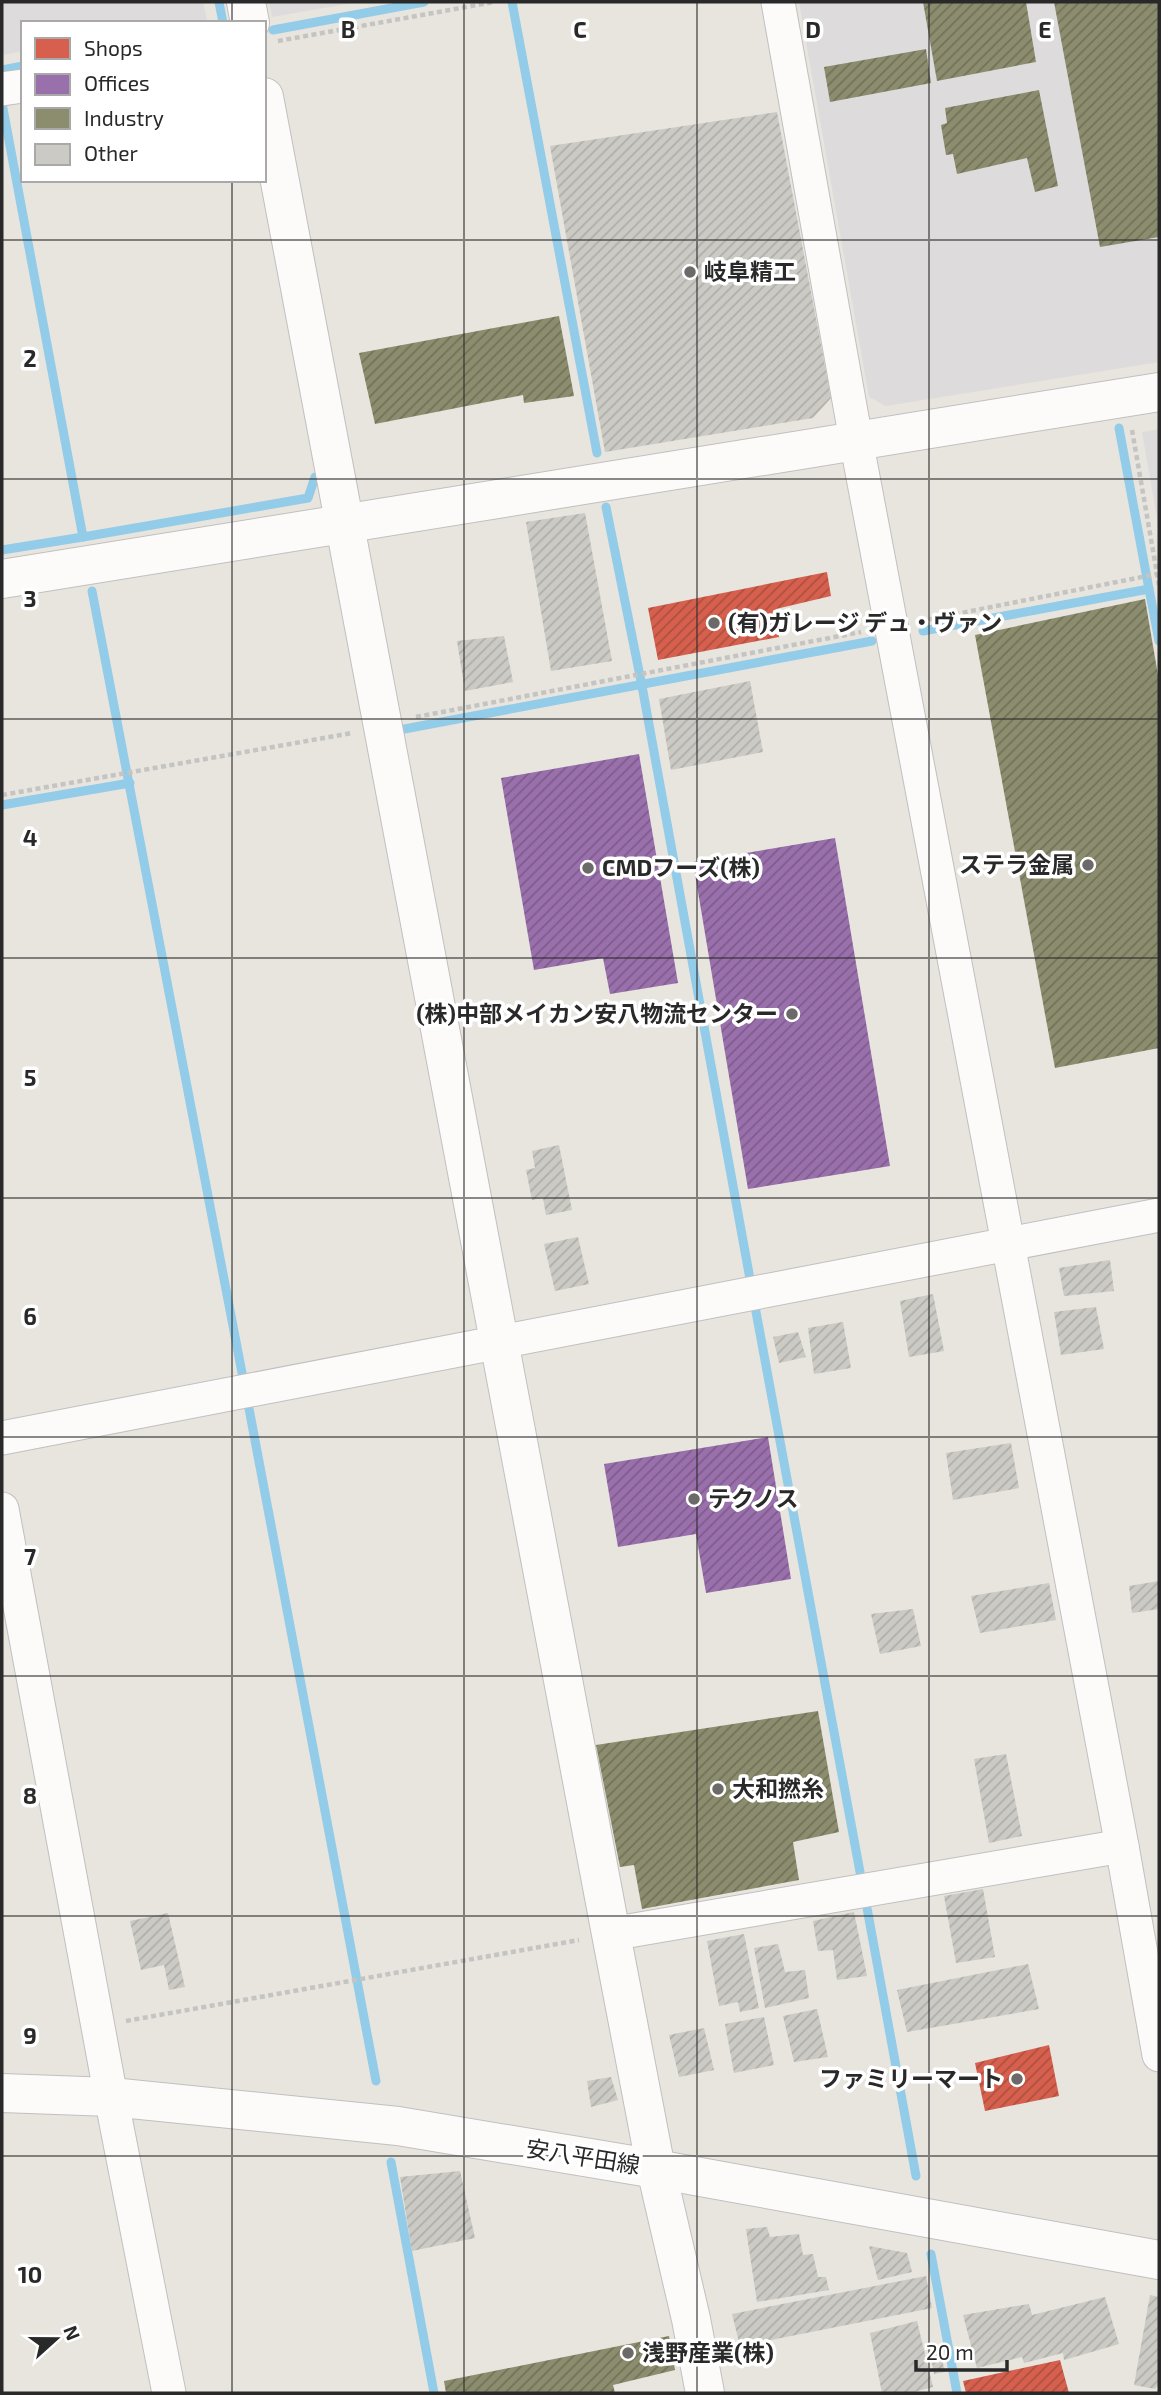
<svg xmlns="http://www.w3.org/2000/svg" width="1161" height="2395" font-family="'Exo 2','Noto Sans JP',sans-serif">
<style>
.industrial{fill:#dedbdd}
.shops{fill:url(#shops-hatch)}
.offices{fill:url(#offices-hatch)}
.industry{fill:url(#industry-hatch)}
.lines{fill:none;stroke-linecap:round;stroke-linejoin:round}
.stream{stroke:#93cce8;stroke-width:9}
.building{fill:url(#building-hatch)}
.street-casing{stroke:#c1c0c0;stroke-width:35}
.secondary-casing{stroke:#c1c0c0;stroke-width:40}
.path{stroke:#c4c4c3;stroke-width:4.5;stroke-dasharray:5 3.5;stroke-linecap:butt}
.street{stroke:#fcfbfa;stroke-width:33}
.secondary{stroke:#fcfbfa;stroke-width:38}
.grid{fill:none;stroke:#292929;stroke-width:2;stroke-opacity:0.55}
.poi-dot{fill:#6c6a68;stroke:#fff;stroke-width:2.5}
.labels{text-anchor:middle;stroke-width:7;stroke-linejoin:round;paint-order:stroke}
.poi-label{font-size:23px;font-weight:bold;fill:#292929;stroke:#fff;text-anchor:start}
.street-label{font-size:23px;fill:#292929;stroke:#fff}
.grid-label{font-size:23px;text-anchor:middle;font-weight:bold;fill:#292929;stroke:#fff;stroke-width:7;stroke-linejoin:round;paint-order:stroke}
</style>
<defs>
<pattern id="shops-hatch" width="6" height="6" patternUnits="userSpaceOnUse" patternTransform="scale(1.75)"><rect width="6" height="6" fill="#d6604d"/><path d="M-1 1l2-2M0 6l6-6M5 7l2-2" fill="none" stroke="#ae4f40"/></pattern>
<pattern id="offices-hatch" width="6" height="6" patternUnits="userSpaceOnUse" patternTransform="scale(1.75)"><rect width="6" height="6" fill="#9970ab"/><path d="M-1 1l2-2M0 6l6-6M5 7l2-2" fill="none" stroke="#7d5c8b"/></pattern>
<pattern id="industry-hatch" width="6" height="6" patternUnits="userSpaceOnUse" patternTransform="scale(1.75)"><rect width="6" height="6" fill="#8c8c6e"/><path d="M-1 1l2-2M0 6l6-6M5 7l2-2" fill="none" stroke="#72725a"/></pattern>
<pattern id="building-hatch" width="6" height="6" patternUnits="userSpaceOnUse" patternTransform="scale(1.75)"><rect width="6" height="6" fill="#cccac5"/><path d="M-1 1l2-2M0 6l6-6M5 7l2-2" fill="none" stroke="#afaea9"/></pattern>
</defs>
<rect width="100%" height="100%" fill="#e8e4de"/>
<g class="industrial">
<path d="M2 2H203L207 20 193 23H23V51L2 55Z"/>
<path d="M269 2H358L272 17Z"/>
<path d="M799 2H1159V362L886 406 869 397Z"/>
<path d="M1159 429V529L1142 432Z"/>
</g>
<g class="shops">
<path d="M827 572 831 596 776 609 779 637 658 660 648 608Z"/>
<path d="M1049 2045 1059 2096 985 2111 975 2063Z"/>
<path d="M1060 2360 1069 2393H966L963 2381Z"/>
</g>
<g class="offices">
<path d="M639 754 678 983 610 994 603 958 534 970 501 778Z"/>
<path d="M835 838 890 1166 748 1189 693 862Z"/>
<path d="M768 1437 791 1579 706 1593 696 1534 618 1547 604 1464Z"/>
</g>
<g class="industry">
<path d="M923 2H1026L1036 62 937 81Z"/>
<path d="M1054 2H1159V237L1100 247Z"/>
<path d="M926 49 931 83 830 102 824 67Z"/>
<path d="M1039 90 1058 186 1035 192 1027 158 957 174 953 154 946 155 941 125 947 123 945 108Z"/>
<path d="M559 316 574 396 524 403 523 395 375 424 359 353Z"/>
<path d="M1145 599 1159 681V1048L1055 1068 975 635Z"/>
<path d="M818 1711 839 1832 793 1842 799 1880 642 1909 634 1865 620 1867 596 1745Z"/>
<path d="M669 2336 675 2370 613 2385 615 2393H446L444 2381Z"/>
</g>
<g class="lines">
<g class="stream">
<path d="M219 2 223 23"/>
<path d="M512 2 597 453"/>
<path d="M273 30 424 2"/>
<path d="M2 70 23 66"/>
<path d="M2 103 83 537 308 498 315 477"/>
<path d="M1119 428 1149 589"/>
<path d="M606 507 642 686 750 1279"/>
<path d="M2 550 83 537"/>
<path d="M92 591 243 1378"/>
<path d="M923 631 1149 589 1159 641"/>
<path d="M399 730 872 641"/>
<path d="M2 805 130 783"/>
<path d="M754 1301 860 1872"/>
<path d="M247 1398 376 2081"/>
<path d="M867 1908 916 2176"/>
<path d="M391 2162 434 2393"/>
<path d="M931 2254 957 2393"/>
</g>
</g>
<g class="building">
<path d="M777 112 831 398 813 418 605 452 550 146Z"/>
<path d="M585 513 612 661 551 671 526 522Z"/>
<path d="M504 636 513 682 465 691 457 641Z"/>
<path d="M750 681 763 752 671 770 659 699Z"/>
<path d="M559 1145 572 1210 546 1215 543 1198 532 1200 526 1170 535 1168 532 1151Z"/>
<path d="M578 1237 589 1284 555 1291 544 1244Z"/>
<path d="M1110 1260 1114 1291 1064 1296 1059 1268Z"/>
<path d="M933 1294 944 1351 909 1357 900 1301Z"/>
<path d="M1096 1307 1104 1349 1061 1355 1054 1312Z"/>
<path d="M843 1322 851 1368 814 1374 808 1328Z"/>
<path d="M798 1332 806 1357 779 1363 773 1337Z"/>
<path d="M1011 1443 1019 1488 953 1500 946 1453Z"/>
<path d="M1159 1581V1609L1132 1613 1129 1586Z"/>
<path d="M1049 1583 1056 1620 980 1633 971 1596Z"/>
<path d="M913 1609 921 1646 880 1654 871 1614Z"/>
<path d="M1006 1754 1022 1836 989 1843 974 1759Z"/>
<path d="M983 1889 995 1957 956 1963 944 1896Z"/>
<path d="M854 1912 867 1976 837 1980 833 1950 818 1951 813 1921Z"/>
<path d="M168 1913 185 1987 169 1990 164 1965 141 1970 130 1921Z"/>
<path d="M744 1934 759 2008 740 2012 738 2002 719 2006 707 1941Z"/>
<path d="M778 1944 785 1972 805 1970 809 1998 765 2008 754 1948Z"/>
<path d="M1028 1964 1039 2009 907 2032 897 1990Z"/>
<path d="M817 2009 828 2057 794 2062 783 2016Z"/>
<path d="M764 2017 774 2065 734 2073 725 2024Z"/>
<path d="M704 2028 714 2070 679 2077 669 2035Z"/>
<path d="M611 2077 618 2100 591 2107 587 2081Z"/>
<path d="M460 2171 475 2238 412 2251 400 2177Z"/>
<path d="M767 2227 770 2237 799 2234 803 2255 813 2254 818 2277H826L829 2290 757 2302 746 2229Z"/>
<path d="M869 2246 907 2253 912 2272 878 2280Z"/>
<path d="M926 2276 932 2308 740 2346 732 2314Z"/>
<path d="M1150 2295 1159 2297V2384L1155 2389 1134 2385Z"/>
<path d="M1105 2297 1119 2344 1064 2360 1063 2353 1024 2363 1022 2357 977 2368 963 2315 1029 2304 1032 2315Z"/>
<path d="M917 2321 933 2387 910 2393H882L870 2333Z"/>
<path d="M940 2351 945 2372 934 2374 930 2353Z"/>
</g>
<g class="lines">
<g class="street-casing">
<g id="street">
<path d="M778 2 856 440 1122 1846 1159 2055"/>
<path d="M2 89 23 86"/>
<path d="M2 1438 1159 1215"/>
<path d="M2 1509 111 2097 169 2393"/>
<path d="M611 1934 1122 1846"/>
</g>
</g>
<g class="secondary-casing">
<g id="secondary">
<path d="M246 2 250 23"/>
<path d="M264 97 611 1934 656 2169 691 2319 705 2393"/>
<path d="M2 579 1159 392"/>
<path d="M2 2093 111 2097 398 2126 656 2169 1159 2260"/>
</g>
</g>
<g class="path">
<path d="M278 41 494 2"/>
<path d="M1132 430 1159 585"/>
<path d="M921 621 1157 574"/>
<path d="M416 717 861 632"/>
<path d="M2 795 352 733"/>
<path d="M126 2021 579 1940"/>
</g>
<use href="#street" class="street"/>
<use href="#secondary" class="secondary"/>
</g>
<path class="grid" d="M232 2V23M464 2V2393M697 2V2393M929 2V2393M232 180V2393M2 240H1159M2 479H1159M2 719H1159M2 958H1159M2 1198H1159M2 1437H1159M2 1676H1159M2 1916H1159M2 2156H1159"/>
<g class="poi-dot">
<circle cx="690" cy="272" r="7"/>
<circle cx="714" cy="623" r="7"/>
<circle cx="1088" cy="865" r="7"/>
<circle cx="588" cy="868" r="7"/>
<circle cx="792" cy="1014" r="7"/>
<circle cx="694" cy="1499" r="7"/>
<circle cx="718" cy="1789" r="7"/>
<circle cx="1017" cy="2079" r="7"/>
<circle cx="628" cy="2353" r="7"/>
</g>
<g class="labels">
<g class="poi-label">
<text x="704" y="280">岐阜精工</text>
<text x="728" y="631">(有)ガレージ デュ・ヴァン</text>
<text x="1074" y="873" text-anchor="end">ステラ金属</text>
<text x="602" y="876">CMDフーズ(株)</text>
<text x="778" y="1022" text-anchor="end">(株)中部メイカン安八物流センター</text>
<text x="708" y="1507">テクノス</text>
<text x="732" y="1797">大和撚糸</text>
<text x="1003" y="2087" text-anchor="end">ファミリーマート</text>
<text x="642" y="2361">浅野産業(株)</text>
</g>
<g class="street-label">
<text transform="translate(583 2157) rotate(9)" y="8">安八平田線</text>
</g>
</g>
<g class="grid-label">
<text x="348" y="38">B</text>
<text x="580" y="38">C</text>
<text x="813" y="38">D</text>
<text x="1045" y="38">E</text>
<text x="30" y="367">2</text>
<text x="30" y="607">3</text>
<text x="30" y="846">4</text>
<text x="30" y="1086">5</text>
<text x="30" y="1325">6</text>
<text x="30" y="1565">7</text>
<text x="30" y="1804">8</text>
<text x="30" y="2044">9</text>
<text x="30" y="2283">10</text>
</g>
<rect width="1161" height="2395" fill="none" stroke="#292929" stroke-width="7"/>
<rect x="21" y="21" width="245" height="161" fill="#ffffff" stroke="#a9a9a9" stroke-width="2"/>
<rect x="35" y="38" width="35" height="21" fill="#d6604d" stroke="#a9a9a9" stroke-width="2"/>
<text x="84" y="56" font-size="21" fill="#292929">Shops</text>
<rect x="35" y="74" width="35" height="21" fill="#9970ab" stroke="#a9a9a9" stroke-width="2"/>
<text x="84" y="91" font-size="21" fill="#292929">Offices</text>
<rect x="35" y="108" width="35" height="21" fill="#8c8c6e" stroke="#a9a9a9" stroke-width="2"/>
<text x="84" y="126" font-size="21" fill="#292929">Industry</text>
<rect x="35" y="144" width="35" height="21" fill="#cccac5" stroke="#a9a9a9" stroke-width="2"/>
<text x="84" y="161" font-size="21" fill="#292929">Other</text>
<g transform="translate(56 2339) rotate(69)" stroke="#ffffff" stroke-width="5" paint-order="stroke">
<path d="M0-5L12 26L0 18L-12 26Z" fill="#292929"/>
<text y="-10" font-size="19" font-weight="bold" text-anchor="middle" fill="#292929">N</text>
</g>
<path d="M916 2360v10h91v-10" fill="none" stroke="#292929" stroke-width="3.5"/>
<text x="926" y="2360" font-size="21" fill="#292929" stroke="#ffffff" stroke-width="5" paint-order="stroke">20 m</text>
</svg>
